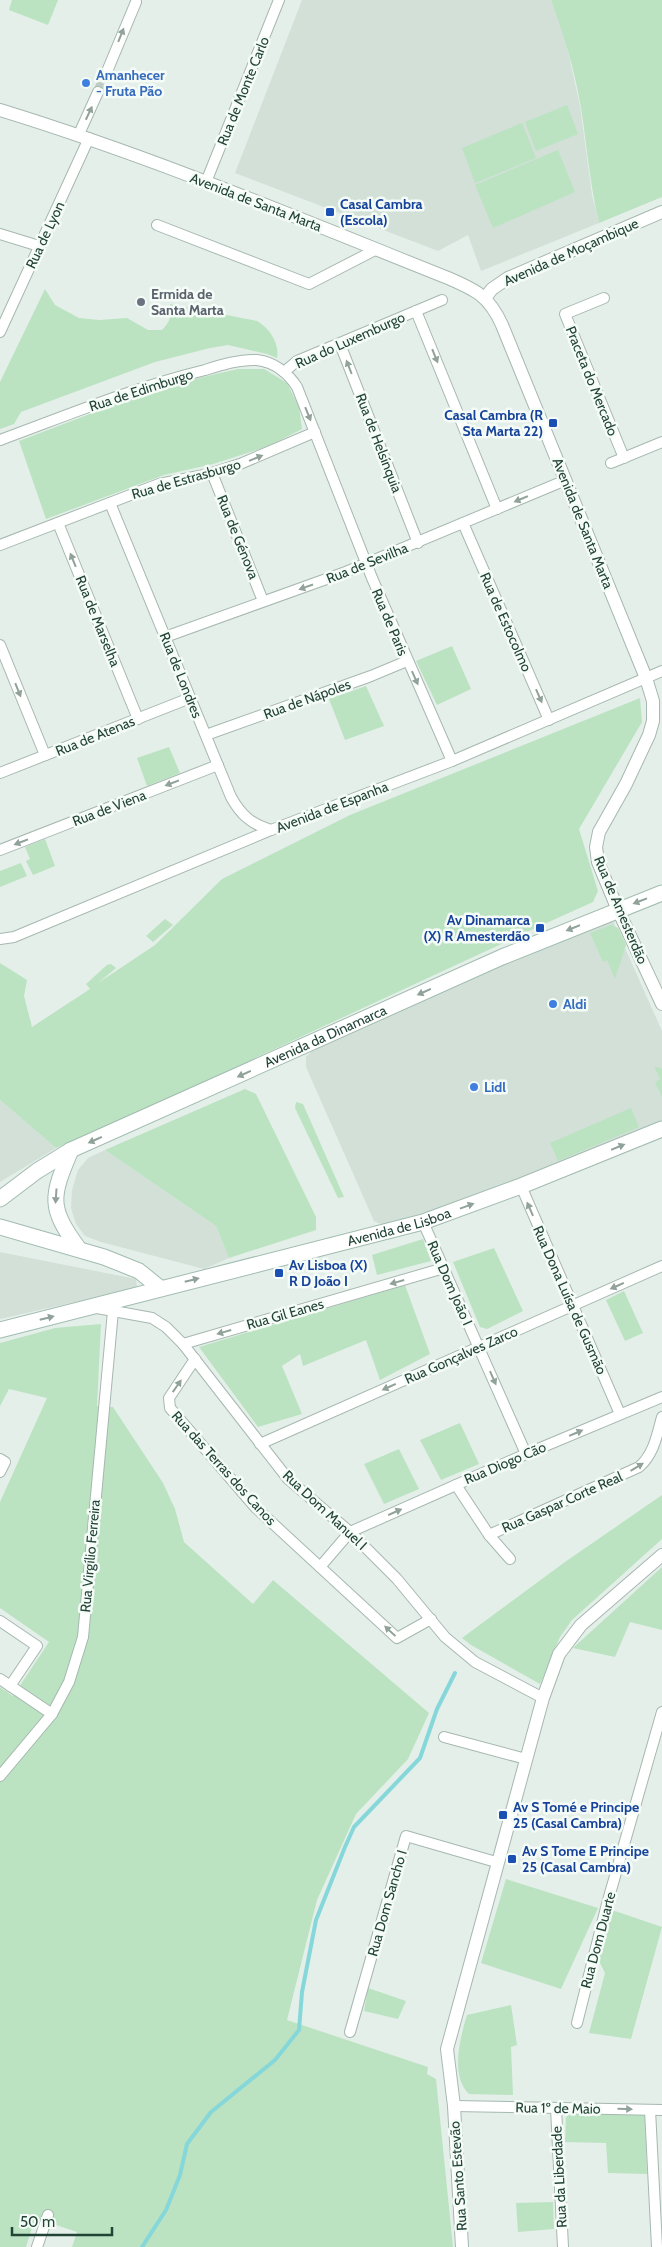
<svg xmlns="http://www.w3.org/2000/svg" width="662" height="2247" font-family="Cabin,sans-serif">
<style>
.built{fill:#d2e0d8}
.green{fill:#bbe3c1}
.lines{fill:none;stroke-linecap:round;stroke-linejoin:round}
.stream{stroke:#86d7da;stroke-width:4}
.minor-tunnel{stroke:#bdcdc5;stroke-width:10;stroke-dasharray:10 5;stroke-linecap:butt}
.minor-casing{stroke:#a6b8b0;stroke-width:12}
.tertiary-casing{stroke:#a6b8b0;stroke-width:14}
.secondary-casing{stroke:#a1bcb0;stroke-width:17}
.minor{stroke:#fff;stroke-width:10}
.tertiary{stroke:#fff;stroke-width:12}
.secondary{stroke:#fff;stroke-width:15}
.oneway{fill:#90a29a}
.shop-dot{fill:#3f7fe0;stroke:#f5fbf7;stroke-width:2}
.transit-dot{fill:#1a4fb4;stroke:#f5fbf7;stroke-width:2}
.worship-dot{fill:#6b7280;stroke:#f5fbf7;stroke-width:2}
.labels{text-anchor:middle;stroke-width:5;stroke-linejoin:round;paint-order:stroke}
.shop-label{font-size:14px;font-weight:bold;fill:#366cbe;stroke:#f5fbf7;text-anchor:start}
.street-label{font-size:14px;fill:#214436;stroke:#f5fbf7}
.transit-label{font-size:14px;font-weight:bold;fill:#164399;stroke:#f5fbf7;text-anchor:start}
.worship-label{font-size:14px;font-weight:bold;fill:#5b616d;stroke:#f5fbf7;text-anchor:start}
</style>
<rect width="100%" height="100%" fill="#e4efe9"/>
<g class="built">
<path d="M302 0H551L564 33 580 106 592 195 599 223 481 271 468 235 438 251 235 173Z"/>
<path d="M612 919 662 1031V1121L556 1166 446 1206 383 1225 374 1221 306 1067V1057L315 1048 480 972Z"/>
<path d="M0 1100 56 1148 0 1182Z"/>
<path d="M105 1150 216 1226 229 1258 204 1269 101 1242 85 1236 76 1224 71 1208 72 1190 78 1170 88 1158Z"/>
<path d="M0 1252 136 1279 137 1288 0 1319Z"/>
</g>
<g class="green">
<path d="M12 0H58L48 25 9 10Z"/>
<path d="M551 0H662V197L599 223C590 185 587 146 581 108 575 71 564 35 551 0Z"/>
<path d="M567 105 578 134 536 151 525 122Z"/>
<path d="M522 123 536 158 475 183 462 148Z"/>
<path d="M558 150 575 192 493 228 475 185Z"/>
<path d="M45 289 55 305 79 318 99 320 127 318 148 330H162C170 322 172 315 170 304L257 321C269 328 280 343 277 358L267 354 228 345 210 348 155 362 21 412 14 424 0 429V382Z"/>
<path d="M238 369H264L287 383 299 407 302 429 269 446 213 464 164 475 46 519 19 441 163 386Z"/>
<path d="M452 646 471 689 437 705 416 661Z"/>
<path d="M366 686 384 726 345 740 329 699Z"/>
<path d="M640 698 642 722 579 829 598 891 593 902C414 983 236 1069 56 1148L0 1100V963L27 980 24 996 32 1027 90 989 86 984 107 965 111 964 116 968 98 983 155 945 222 879 350 815Z"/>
<path d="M169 747 180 773 147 786 137 758Z"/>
<path d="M45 839 55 866 33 875 26 861 30 859 25 847Z"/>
<path d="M21 863 27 876 0 887V871Z"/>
<path d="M165 919 173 925 153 942 146 936Z"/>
<path d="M611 925 618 928 626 945 615 979 607 960 603 962 590 933Z"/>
<path d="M654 1066 662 1069V1097L655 1082 660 1079Z"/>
<path d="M245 1089 256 1094 316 1217V1230L229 1258 216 1226 105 1150Z"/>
<path d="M296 1102 303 1104 344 1197 338 1198 295 1108Z"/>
<path d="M631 1108 639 1127 558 1161 550 1143Z"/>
<path d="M423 1239 431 1261 377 1275 372 1255Z"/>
<path d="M494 1248 523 1311 487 1329 480 1327 453 1262Z"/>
<path d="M405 1285 430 1354 380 1380 366 1340 303 1366 300 1354 282 1366 302 1414 258 1427 199 1347Z"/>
<path d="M624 1291 643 1333 625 1341 606 1300Z"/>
<path d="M101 1324 97 1406 113 1407 163 1483 175 1509 184 1542 253 1604 273 1580 429 1713 408 1759 356 1814 317 1900 287 2020 428 2067 427 2074 436 2079 453 2247H72L77 2232 35 2218 26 2247H0V1687L13 1696 49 1642 0 1608V1502L47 1398 9 1389 0 1406V1343L55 1328Z"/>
<path d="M460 1423 479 1464 441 1480 420 1440Z"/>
<path d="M399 1449 419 1489 384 1504 364 1464Z"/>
<path d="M662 1495V1539L572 1620 560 1637 540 1684 471 1645 462 1638 565 1562Z"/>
<path d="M662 1567V1630L630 1622 615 1657 573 1648Z"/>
<path d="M506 1879 598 1908 561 1989 481 1963Z"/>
<path d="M612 1910 662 1927 631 2039 589 2033 605 1973 599 1961Z"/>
<path d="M368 1988 406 2001 398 2019 364 2011Z"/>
<path d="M511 2005 517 2045 511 2047 513 2095 469 2094C450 2076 460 2038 467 2015Z"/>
<path d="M640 2112 645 2116 647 2174 608 2173 606 2143 565 2142 566 2117 571 2113Z"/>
<path d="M553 2202 554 2229 518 2232 516 2203Z"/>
</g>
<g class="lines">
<path class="stream" d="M142 2247 166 2210 180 2175 187 2144 211 2112 275 2060 299 2030 302 1992 316 1920 345 1847 354 1827 420 1758 437 1709 455 1673"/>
<path class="minor-tunnel" d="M98 92 108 69"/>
<g class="minor-casing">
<g id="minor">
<path d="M108 69 136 2"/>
<path d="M79 134 98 92"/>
<path d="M206 182 279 0"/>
<path d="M157 225 309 284 377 249"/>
<path d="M0 234 39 246"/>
<path d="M604 298 565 314 624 458"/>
<path d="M416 311 497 509"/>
<path d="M0 332 89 138"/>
<path d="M340 344 418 543"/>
<path d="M284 372 297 361 442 300"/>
<path d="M0 440C68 415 135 387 205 370 221 365 240 359 257 360 274 362 288 373 297 387L372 578 452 761"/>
<path d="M611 463 662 442"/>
<path d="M212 473 263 601"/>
<path d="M110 503 231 797C241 815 251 824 271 830"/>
<path d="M58 523 138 719"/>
<path d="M463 523 549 720"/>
<path d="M0 545 159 484 209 474 240 464 315 432"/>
<path d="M165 637 343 573 566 480"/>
<path d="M0 645 45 755"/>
<path d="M206 735 371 676 407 661"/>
<path d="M0 773 190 698"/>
<path d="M0 850 218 765"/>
<path d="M0 939 14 937 271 830 452 761 662 671"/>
<path d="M521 1186 620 1414"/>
<path d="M423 1222 526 1454"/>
<path d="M97 1308 152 1318 166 1327 183 1344 288 1479 350 1532 397 1579 445 1637 475 1662 543 1698"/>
<path d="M183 1344 444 1268"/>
<path d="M195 1359 169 1398 170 1408 255 1507 397 1638 431 1619"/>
<path d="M260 1444 662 1266"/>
<path d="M0 1459 5 1462 0 1472"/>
<path d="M456 1485 489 1535 639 1467C654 1454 657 1435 662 1417"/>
<path d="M489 1535 510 1559"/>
<path d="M320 1567 350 1532 526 1454 662 1397"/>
<path d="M0 1621 37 1646 10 1686"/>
<path d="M0 1679 52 1714"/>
<path d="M444 1737 526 1759"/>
<path d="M0 1776 52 1714 69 1682 83 1637 113 1311"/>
<path d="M577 2023 607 1904 662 1712"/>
<path d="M350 2032 406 1836 496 1862"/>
<path d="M454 2106 662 2110"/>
<path d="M556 2108 563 2247"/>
<path d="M650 2110 657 2247"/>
<path d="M37 2247 48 2215"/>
</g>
</g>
<g class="tertiary-casing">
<g id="tertiary">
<path d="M0 110C153 157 300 219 448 278 476 290 489 296 502 325L646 678 653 701V721L649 735 626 784 599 832 596 847 598 862 618 910 662 1004"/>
<path d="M485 298 492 289 508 278 662 212"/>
<path d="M462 2247 454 2106 447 2049 543 1698 559 1654 581 1625 662 1555"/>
</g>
</g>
<g class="secondary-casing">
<g id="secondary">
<path d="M71 1150C51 1197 48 1207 79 1249"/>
<path id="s1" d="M0 1199 37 1171 71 1150 502 957 662 893"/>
<path d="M0 1227 104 1257 139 1271 160 1288"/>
<path id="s2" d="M0 1330 423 1222 521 1186 662 1129"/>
</g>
</g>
<use href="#minor" class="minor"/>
<use href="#tertiary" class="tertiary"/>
<use href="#secondary" class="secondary"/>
</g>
<defs><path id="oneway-solid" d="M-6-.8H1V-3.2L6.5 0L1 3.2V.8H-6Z" transform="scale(1.25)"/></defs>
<g class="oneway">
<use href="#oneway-solid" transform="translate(121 35) rotate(-68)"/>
<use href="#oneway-solid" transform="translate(89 113) rotate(-65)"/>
<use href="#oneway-solid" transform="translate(435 356) rotate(68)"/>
<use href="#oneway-solid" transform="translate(349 367) rotate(-111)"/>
<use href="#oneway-solid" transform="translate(308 414) rotate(68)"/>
<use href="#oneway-solid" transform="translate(256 458) rotate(-22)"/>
<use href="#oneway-solid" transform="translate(521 499) rotate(157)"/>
<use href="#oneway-solid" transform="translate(73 560) rotate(-112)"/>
<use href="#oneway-solid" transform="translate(306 587) rotate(161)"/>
<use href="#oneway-solid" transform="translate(415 678) rotate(66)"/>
<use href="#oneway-solid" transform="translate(18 690) rotate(68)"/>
<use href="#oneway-solid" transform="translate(539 696) rotate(66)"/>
<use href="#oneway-solid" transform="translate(172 783) rotate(159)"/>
<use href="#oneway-solid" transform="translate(21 842) rotate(159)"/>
<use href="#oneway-solid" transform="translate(640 901) rotate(159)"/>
<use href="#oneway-solid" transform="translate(573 928) rotate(158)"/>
<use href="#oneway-solid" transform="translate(424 992) rotate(156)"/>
<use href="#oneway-solid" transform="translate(244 1074) rotate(156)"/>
<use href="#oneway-solid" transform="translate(95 1140) rotate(156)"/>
<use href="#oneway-solid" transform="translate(618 1147) rotate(-22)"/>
<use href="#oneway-solid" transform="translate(56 1196) rotate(94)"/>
<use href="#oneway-solid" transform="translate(467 1206) rotate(-20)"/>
<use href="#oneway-solid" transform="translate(530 1209) rotate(-114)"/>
<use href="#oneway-solid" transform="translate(192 1280) rotate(-14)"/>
<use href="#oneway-solid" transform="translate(397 1282) rotate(164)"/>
<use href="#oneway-solid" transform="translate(617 1286) rotate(156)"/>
<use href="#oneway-solid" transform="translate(47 1318) rotate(-14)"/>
<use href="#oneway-solid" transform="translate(224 1332) rotate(164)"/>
<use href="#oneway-solid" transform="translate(493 1378) rotate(66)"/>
<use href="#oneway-solid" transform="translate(177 1386) rotate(-55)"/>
<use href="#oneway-solid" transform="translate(389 1387) rotate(156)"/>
<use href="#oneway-solid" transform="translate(576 1433) rotate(-23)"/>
<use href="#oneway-solid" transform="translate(637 1467) rotate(-31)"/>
<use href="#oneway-solid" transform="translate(395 1512) rotate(-24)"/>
<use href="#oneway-solid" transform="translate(390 1631) rotate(-137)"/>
<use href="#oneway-solid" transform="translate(625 2109) rotate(1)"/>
</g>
<g class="shop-dot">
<circle cx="86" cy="83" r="5"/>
<circle cx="553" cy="1004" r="5"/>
<circle cx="474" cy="1087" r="5"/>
</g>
<g class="transit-dot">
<rect x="325" y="207" width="10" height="10" rx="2.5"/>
<rect x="548" y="418" width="10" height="10" rx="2.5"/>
<rect x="535" y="923" width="10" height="10" rx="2.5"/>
<rect x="274" y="1268" width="10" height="10" rx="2.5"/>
<rect x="498" y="1810" width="10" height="10" rx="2.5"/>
<rect x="507" y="1854" width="10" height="10" rx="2.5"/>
</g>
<circle class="worship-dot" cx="141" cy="302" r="5"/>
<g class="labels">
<g class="shop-label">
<text x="96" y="80">Amanhecer<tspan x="96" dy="16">- Fruta Pão</tspan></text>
<text x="563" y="1009">Aldi</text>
<text x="484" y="1092">Lidl</text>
</g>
<g class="street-label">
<text transform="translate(243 91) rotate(-68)" y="5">Rua de Monte Carlo</text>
<text transform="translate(256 202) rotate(21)" y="5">Avenida de Santa Marta</text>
<text transform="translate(45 235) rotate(-65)" y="5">Rua de Lyon</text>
<text transform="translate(571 252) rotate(-24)" y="5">Avenida de Moçambique</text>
<text transform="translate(350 340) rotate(-24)" y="5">Rua do Luxemburgo</text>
<text transform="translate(592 381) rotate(68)" y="5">Praceta do Mercado</text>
<text transform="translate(141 390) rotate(-18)" y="5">Rua de Edimburgo</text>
<text transform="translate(379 443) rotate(69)" y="5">Rua de Helsínquia</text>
<text transform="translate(186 479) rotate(-16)" y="5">Rua de Estrasburgo</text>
<text transform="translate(583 523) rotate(68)" y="5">Avenida de Santa Marta</text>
<text transform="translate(238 537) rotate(68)" y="5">Rua de Génova</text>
<text transform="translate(367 563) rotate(-22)" y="5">Rua de Sevilha</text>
<text transform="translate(98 621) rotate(68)" y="5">Rua de Marselha</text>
<text transform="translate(390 622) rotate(67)" y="5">Rua de Paris</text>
<text transform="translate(506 622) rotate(66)" y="5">Rua de Estocolmo</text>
<text transform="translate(181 675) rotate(68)" y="5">Rua de Londres</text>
<text transform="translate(307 699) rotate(-20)" y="5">Rua de Nápoles</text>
<text transform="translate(95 736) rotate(-22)" y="5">Rua de Atenas</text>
<text transform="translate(332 807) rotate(-21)" y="5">Avenida de Espanha</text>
<text transform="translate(109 808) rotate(-21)" y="5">Rua de Viena</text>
<text transform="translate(621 910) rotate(67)" y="5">Rua de Amesterdão</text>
<text dy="5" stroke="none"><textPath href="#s1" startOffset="365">Avenida da Dinamarca</textPath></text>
<text dy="5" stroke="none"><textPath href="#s2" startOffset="412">Avenida de Lisboa</textPath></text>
<text transform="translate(450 1283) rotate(66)" y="5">Rua Dom João I</text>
<text transform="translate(570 1300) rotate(66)" y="5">Rua Dona Luísa de Gusmão</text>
<text transform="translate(285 1314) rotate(-16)" y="5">Rua Gil Eanes</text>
<text transform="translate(461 1355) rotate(-24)" y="5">Rua Gonçalves Zarco</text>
<text transform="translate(505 1463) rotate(-23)" y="5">Rua Diogo Cão</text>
<text transform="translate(224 1468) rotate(48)" y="5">Rua das Terras dos Canos</text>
<text transform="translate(562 1502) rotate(-24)" y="5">Rua Gaspar Corte Real</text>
<text transform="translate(325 1510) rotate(43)" y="5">Rua Dom Manuel I</text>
<text transform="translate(90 1556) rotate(-85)" y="5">Rua Virgílio Ferreira</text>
<text transform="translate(387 1903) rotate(-74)" y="5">Rua Dom Sancho I</text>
<text transform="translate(598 1940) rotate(-75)" y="5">Rua Dom Duarte</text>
<text transform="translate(558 2108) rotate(1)" y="5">Rua 1º de Maio</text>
<text transform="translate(458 2176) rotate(-94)" y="5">Rua Santo Estevão</text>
<text transform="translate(559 2177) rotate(-93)" y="5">Rua da Liberdade</text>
</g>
<g class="transit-label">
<text x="340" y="209">Casal Cambra<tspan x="340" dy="16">(Escola)</tspan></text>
<text x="543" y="420" text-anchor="end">Casal Cambra (R<tspan x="543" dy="16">Sta Marta 22)</tspan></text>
<text x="530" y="925" text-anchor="end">Av Dinamarca<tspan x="530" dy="16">(X) R Amesterdão</tspan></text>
<text x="289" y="1270">Av Lisboa (X)<tspan x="289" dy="16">R D João I</tspan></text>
<text x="513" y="1812">Av S Tomé e Principe<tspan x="513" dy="16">25 (Casal Cambra)</tspan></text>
<text x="522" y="1856">Av S Tome E Principe<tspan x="522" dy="16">25 (Casal Cambra)</tspan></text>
</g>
<g class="worship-label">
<text x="151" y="299">Ermida de<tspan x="151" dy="16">Santa Marta</tspan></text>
</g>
</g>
<path d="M12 2227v8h100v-8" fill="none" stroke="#214436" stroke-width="2.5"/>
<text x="20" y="2227" font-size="15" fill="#214436" stroke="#f5fbf7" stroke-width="4" paint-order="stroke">50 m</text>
</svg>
